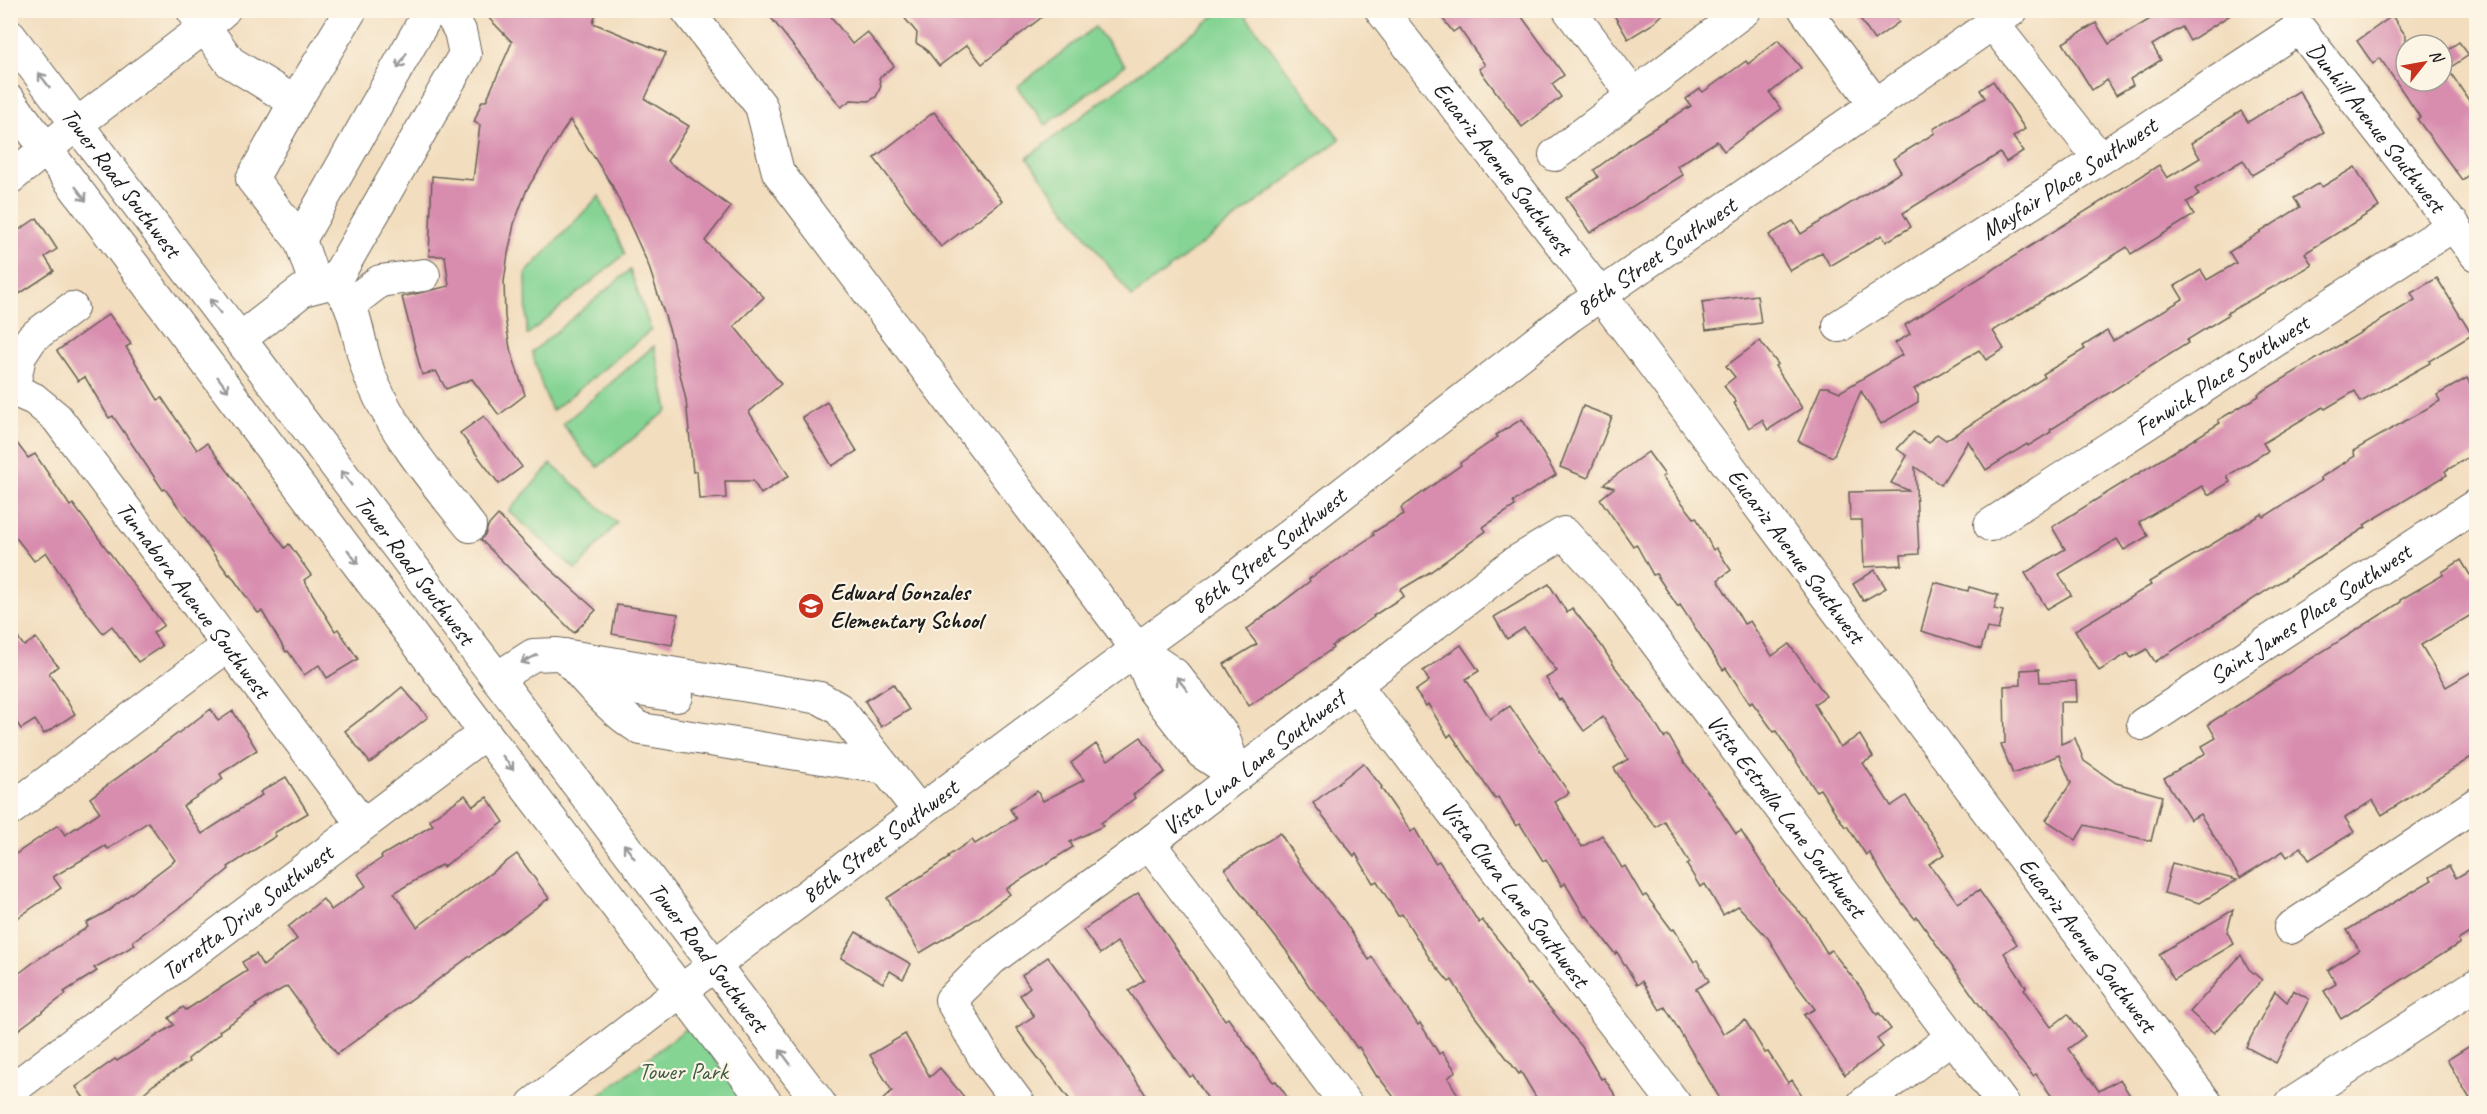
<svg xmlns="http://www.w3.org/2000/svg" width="2487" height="1114" font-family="Caveat,sans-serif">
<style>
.green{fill:#85d494;stroke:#507858;stroke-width:1.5}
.building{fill:#d88daf}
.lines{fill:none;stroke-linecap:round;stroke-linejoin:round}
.minor-casing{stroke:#676055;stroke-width:34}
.minor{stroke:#fff;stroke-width:32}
.oneway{stroke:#999}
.labels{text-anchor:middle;stroke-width:4.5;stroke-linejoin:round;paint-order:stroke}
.street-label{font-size:24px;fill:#1c1c1c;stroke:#fcf5e5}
.poi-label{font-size:24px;font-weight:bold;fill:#1c1c1c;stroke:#fcf5e5;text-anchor:start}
.park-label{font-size:24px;fill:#415c46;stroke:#fcf5e5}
</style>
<rect width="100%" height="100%" fill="#fcf5e5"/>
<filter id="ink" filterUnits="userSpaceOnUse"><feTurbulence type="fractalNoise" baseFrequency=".0167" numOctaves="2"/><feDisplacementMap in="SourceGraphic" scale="12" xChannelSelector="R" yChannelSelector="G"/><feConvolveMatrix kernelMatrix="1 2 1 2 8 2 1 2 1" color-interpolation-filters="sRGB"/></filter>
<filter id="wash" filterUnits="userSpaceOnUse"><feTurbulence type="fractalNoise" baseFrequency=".008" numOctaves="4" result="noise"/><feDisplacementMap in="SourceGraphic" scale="24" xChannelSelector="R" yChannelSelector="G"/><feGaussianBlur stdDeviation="1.35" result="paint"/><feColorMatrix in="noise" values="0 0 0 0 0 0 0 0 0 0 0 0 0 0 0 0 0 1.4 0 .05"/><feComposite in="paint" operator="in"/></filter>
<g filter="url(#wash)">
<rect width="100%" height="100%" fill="#f2ddbe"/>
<g class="green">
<path d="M1221 11H1242L1340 139 1132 297 1027 158Z"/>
<path d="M1095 27 1125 65 1046 125 1017 87Z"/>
<path d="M599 196 625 254 527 335 526 273Z"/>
<path d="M630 270 651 330 552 411 543 389 532 352Z"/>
<path d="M654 346 668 410 598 467 583 452 563 424Z"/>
<path d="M551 464 617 523 576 570 509 511Z"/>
<path d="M690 1026 747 1103 588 1104Z"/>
</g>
<g id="blocks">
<g class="building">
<path d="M481 10H597L593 23 666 53 645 99 689 126 667 161 731 207 705 241 764 297 734 326 781 384 749 412 789 476 761 494 753 481H725L726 498 699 499 697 471 693 472 686 400 671 335 648 264 612 185 570 120 527 189 514 224 508 254 504 282 505 317 510 348 525 395 499 415 472 379 446 389 436 371 422 375 402 297 449 286 445 256H429L432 176 473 180 480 125 474 122 482 101H486L512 42Z"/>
<path d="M765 10H826L852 44 867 32 894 66 879 78 881 86 876 97 869 101 851 100 841 107Z"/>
<path d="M898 10H1051L982 64 967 45 939 66 926 49 916 43 917 33Z"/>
<path d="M1436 10H1517L1564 75 1552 84 1561 97 1522 127 1479 69 1485 65 1459 28 1453 32Z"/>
<path d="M1611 10H1667L1654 23 1628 39Z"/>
<path d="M1854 10H1891L1899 22 1874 40Z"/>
<path d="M2165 10H2238L2190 41 2182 27 2152 45 2161 60 2130 79 2133 85 2116 95 2107 80 2092 90 2063 43 2096 23 2109 44Z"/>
<path d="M2392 16 2406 36V81H2442V54L2459 42 2469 55 2448 69 2476 111V169L2462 180 2417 119 2420 117 2380 58 2373 64 2357 41Z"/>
<path d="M1778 40 1801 68 1770 93 1781 109 1724 151 1717 141 1677 166 1683 175 1590 233 1566 198 1598 177 1594 170 1638 138 1691 106 1686 99 1700 89 1703 92 1746 61 1748 64Z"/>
<path d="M1993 81 2025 129 2013 137 2023 151 2006 162 2000 153 1903 213 1911 227 1886 242 1882 235 1830 266 1822 252 1790 271 1769 235 1793 221 1801 234 1901 172 1893 159 1935 133 1933 129 1985 98 1980 90Z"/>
<path d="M2299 91 2324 132 2252 175 2243 160 2195 189 2199 195 2187 202 2194 215 2131 254 2127 247 1993 331 2004 349 1986 360 1979 350 1914 389 1918 395V402L1881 424 1861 391 1833 457 1798 441 1821 387H1828L1840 392 1902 355 1895 343 1910 334 1905 325 2159 165 2167 178 2200 158 2191 143 2241 111 2248 122Z"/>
<path d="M934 112 1002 201 941 247 874 158Z"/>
<path d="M2355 167 2379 207 2305 253 2312 265 2227 313 2228 315 2187 340 2188 343 2050 430 2051 432 2028 446 2027 444 1986 470 1968 441 1941 485 1915 467 1919 554 1901 555 1902 565 1864 567 1862 520H1850L1849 492 1910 491 1891 483 1907 456 1897 449 1913 432 1929 443 1937 434 1946 440 2045 377 2043 374 2085 349 2083 346 2107 331 2113 341 2183 299 2175 286 2201 270 2207 280 2236 263 2229 252 2300 207 2294 198 2319 183 2322 187Z"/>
<path d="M37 218 57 249 45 257 54 271 10 300V236Z"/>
<path d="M2437 278 2472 335 2429 361 2430 363 2361 402 2355 391 2325 409 2323 407 2263 443 2268 451 2227 476 2230 482 2208 495 2202 486 2139 522 2148 536 2124 550 2117 539 2059 574 2071 595 2047 609 2025 573 2065 549 2052 527 2220 423 2218 420 2259 396 2258 394 2415 300 2411 293Z"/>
<path d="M1757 295 1761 323 1706 330 1702 302Z"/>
<path d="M109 314 131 344 126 347 158 400 162 398 197 450 207 443 285 548 289 544 311 575 304 580 335 631 338 629 358 659 327 678 319 665 304 675 288 651 286 652 262 611 258 613 230 574 229 575 165 489 163 490 113 416 109 418 85 377 78 381 57 351Z"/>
<path d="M1760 341 1778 364 1775 366 1802 408 1768 430 1762 420 1749 428 1734 403 1736 402 1724 386 1735 377 1726 366Z"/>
<path d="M2467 378 2476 395V453L2445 471 2447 475 2364 525 2366 527 2155 662 2147 649 2131 658 2128 653 2099 671 2075 630 2151 585 2149 582 2262 514 2264 517 2322 480 2320 478 2355 456 2353 451 2440 401 2437 395Z"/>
<path d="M827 402 857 451 832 466 802 417Z"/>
<path d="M1583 406 1612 417 1588 478 1560 467Z"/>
<path d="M484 416 522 467 499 484 460 433Z"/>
<path d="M1522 419 1556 475 1513 502 1515 506 1483 527 1486 531 1430 572 1400 590 1404 596 1373 616 1374 617 1332 646 1333 648 1311 664 1249 706 1224 664 1257 644 1246 630 1310 581 1309 579 1374 535 1372 533 1404 514 1401 508 1461 465 1460 463 1498 437 1496 435Z"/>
<path d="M10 434 28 458 35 454 70 506 73 504 164 625 153 633 162 646 138 662 112 626 103 633 80 604 46 552 34 561 10 530Z"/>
<path d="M1648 452 1665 475 1662 477 1694 518 1696 517 1713 550 1716 548 1731 570 1718 580 1744 624 1750 621 1772 656 1789 644 1826 696 1814 704 1840 747 1860 735 1873 757 1863 763 1891 806 1906 796 1945 854 1929 864 1958 903 1979 890 2017 944 2004 953 2026 987 2024 989 2051 1027 2068 1014 2085 1036 2068 1049 2099 1091 2120 1079 2135 1104H2057L2036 1074 2033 1076 2010 1048 1917 917 1915 919 1888 884 1869 852 1866 855 1847 826 1845 827 1820 789 1816 791 1776 731 1774 732 1752 702 1750 704 1726 668 1723 670 1680 605 1678 607 1656 574 1653 575 1636 544 1633 546 1600 499 1614 488 1604 484Z"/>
<path d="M498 515 548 567 596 610 574 633 481 540 486 533 488 526Z"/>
<path d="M2461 560 2470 575 2476 571V612L2421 645 2446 687 2476 669V754L2382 815 2373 800 2345 818 2354 832 2309 860 2301 847 2287 857 2283 851 2240 878 2200 814 2190 820 2164 778 2206 753 2202 746 2216 738 2208 724 2401 602 2400 600 2443 575 2442 572Z"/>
<path d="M1875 570 1886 588 1863 601 1853 584Z"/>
<path d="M1934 582 1968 591 1969 587 1998 595 1994 609 2003 611 1998 630 1987 628 1981 649 1921 631Z"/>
<path d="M1549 584 1567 613 1572 608 1601 645 1615 667 1644 705 1664 738 1668 735 1684 762 1711 796 1736 834 1741 831 1779 890 1807 920 1827 953 1831 950 1860 987 1877 1015 1879 1013 1891 1029 1877 1039 1883 1047 1845 1075 1804 1015 1815 1009 1796 984 1768 938 1738 906 1723 915 1705 884 1700 887 1687 865 1690 863 1664 821 1656 827 1631 796 1614 768 1628 759 1603 717 1584 731 1561 699 1559 700 1546 678 1557 671 1524 628 1507 639 1494 617Z"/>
<path d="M617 605 678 614 672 645 612 634Z"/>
<path d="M10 627 24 646 36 638 58 666 49 673 75 714 44 734 35 720 21 729 10 713Z"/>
<path d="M1461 645 1479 671 1466 679 1490 719 1510 706 1569 793 1555 802 1582 847 1602 835 1622 868 1625 866 1643 897 1646 895 1672 930 1674 929 1694 962 1697 960 1709 981 1696 989 1723 1034 1745 1020 1765 1053 1768 1052 1788 1083 1792 1080 1808 1104H1723L1665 1007 1660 1010 1642 981 1637 985 1617 952 1615 954 1587 916 1585 917 1565 883 1562 886 1546 859 1543 861 1520 824 1516 826 1498 797 1495 799 1451 734 1448 737 1428 704 1426 706 1415 691 1429 681 1423 671Z"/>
<path d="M2039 669 2040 682 2076 681 2077 702H2060L2061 744 2075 738 2084 761 2116 783 2162 796 2151 841 2085 825 2076 840 2046 820 2071 783 2059 755 2013 774 2001 745 2005 743 2004 686 2021 685V670Z"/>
<path d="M893 684 909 710 881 727 865 701Z"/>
<path d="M402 687 428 717 370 763 345 731 370 712 371 713Z"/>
<path d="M211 709 218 721 233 711 257 750 220 774 223 779 183 806 202 834 262 795 260 792 286 777 308 813 274 833 276 836 228 867 229 869 206 888 133 941 135 945 94 968 97 971 64 992 66 994 10 1036V980L38 959 88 927 86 923 108 911 175 860 148 822 108 849 105 846 53 877 61 888 10 923V858L58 825 65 835 100 812 90 798Z"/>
<path d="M1141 737 1165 772 1133 795 1135 798 1101 823 1103 826 1070 842 1073 847 1006 889 1010 894 978 918 920 953 887 898 949 858 948 856 972 840 975 844 1016 819 1010 809 1037 791 1043 801 1084 780 1071 763 1096 744 1108 760Z"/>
<path d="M1363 763 1382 787 1381 788 1411 832 1415 829 1435 863 1439 861 1479 923 1482 920 1508 952 1528 985 1530 984 1582 1047 1601 1079 1604 1078 1621 1104H1540L1521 1072 1519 1074 1473 1014 1452 980 1449 982 1430 959 1402 914 1398 916 1377 881 1373 883 1356 854 1354 856 1313 803Z"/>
<path d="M465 795 473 806 487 797 504 822 443 867 441 865 394 893 417 927 517 854 549 898 337 1054 287 986 255 1005 257 1006 219 1031 220 1033 188 1059 189 1062 153 1085 131 1104H88L76 1087 115 1059 117 1061 174 1025 169 1018 183 1007 186 1010 247 971 242 962 256 954 263 966 297 939 288 927 323 899 331 910 366 886 358 874 382 858 381 856 433 825 429 820Z"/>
<path d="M1280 833 1300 865 1345 922 1369 960 1372 957 1418 1025 1420 1023 1439 1054 1442 1052 1456 1071 1448 1078 1463 1104H1399L1378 1076 1377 1077 1359 1047 1357 1048 1337 1019 1309 986 1288 953 1238 889 1225 869Z"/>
<path d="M2172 863 2237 880 2200 903 2164 893Z"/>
<path d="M2449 866 2456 878 2476 866V929L2458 940 2460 943 2341 1019 2324 991 2336 984 2328 970 2359 950 2347 930 2432 880 2430 877Z"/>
<path d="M1138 893 1225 1020 1228 1018 1273 1082 1276 1081 1292 1104H1211L1193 1075 1190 1077 1167 1047 1129 991 1144 980 1117 942 1100 954 1083 930Z"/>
<path d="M2233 910 2227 932 2234 944 2174 980 2159 954Z"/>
<path d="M856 932 911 964 903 979 890 971 883 983 841 958Z"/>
<path d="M2241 955 2249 969 2262 980 2214 1033 2190 1012Z"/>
<path d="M1048 957 1118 1054 1152 1104H1073L1029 1046 1016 1028 1034 1016 1020 995 1030 987 1022 975Z"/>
<path d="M2293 990 2309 999 2276 1063 2246 1047 2275 991 2287 1002Z"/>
<path d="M905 1034 930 1077 940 1068 970 1104H878L892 1091 870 1055Z"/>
<path d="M2476 1042V1104H2473L2447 1060Z"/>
</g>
</g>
</g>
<g filter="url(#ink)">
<use href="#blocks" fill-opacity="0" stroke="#676055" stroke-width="1.5"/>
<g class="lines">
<g class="minor-casing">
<g id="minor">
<path d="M687 10 761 106 778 172 1137 649 1154 691 1202 753 1237 776"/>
<path id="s1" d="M1381 10 1622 323 2207 1104"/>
<path d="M1569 10 1634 96"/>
<path d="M1805 10 1876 105"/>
<path d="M193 11 230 62 295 102 351 10"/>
<path d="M1993 24 2100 159"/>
<path id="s2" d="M10 36 820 1104"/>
<path d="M10 101 485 733 767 1104"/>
<path d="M295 102 252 179 300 240 316 286"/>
<path d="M1555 155 1745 10"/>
<path d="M10 178 77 124 205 27 224 10"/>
<path d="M300 240 430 10"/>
<path d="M334 282C339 289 347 297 350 305 359 327 361 356 372 381 395 435 434 481 470 526"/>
<path d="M350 304 380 281 424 275"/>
<path id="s3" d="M1839 326 2100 159 2299 28 2476 255"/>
<path d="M240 339 303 290 334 282 465 54 460 31 448 10"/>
<path id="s4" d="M13 390 34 399 57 418 362 824"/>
<path d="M10 391 13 390 20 356 32 338 72 308"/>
<path id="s5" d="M1990 525 2454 225"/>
<path d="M1137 649 1174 674 1223 735 1237 776"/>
<path d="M564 655C588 682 610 710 641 729L885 768"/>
<path d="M497 678 533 655 557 654 820 698 839 709 919 811"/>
<path d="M589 682 677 696"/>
<path id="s6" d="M1355 684 1675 1104"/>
<path id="s7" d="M2143 724 2476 505"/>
<path d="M10 810 227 646"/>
<path d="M1149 843 1346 1104"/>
<path d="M2290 928 2476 804"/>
<path id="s8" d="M10 1091 485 733"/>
<path id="s9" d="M533 1104 737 948 1137 649 1224 586 1570 316 2012 10"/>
<path id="s10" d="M1019 1104 984 1057 951 1000 992 959 1149 843 1514 563 1564 533 1615 588 2003 1104"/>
<path d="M1863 1104 1952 1037"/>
<path d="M2291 1104 2476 985"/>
</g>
</g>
<use href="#minor" class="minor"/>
</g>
<defs><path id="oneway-shaft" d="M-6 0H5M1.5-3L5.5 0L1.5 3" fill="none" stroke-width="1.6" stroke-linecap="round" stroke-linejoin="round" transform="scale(1.5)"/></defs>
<g class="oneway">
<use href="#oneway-shaft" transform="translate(402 61) rotate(120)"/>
<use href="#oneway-shaft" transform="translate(44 80) rotate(-127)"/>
<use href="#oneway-shaft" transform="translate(81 194) rotate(53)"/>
<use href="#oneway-shaft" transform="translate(215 306) rotate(-127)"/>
<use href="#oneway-shaft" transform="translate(223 384) rotate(53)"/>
<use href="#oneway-shaft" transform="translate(346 478) rotate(-127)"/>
<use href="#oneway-shaft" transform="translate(353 557) rotate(53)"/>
<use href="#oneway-shaft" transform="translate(529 659) rotate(155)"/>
<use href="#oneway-shaft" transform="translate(1182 684) rotate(-128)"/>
<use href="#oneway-shaft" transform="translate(508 763) rotate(53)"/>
<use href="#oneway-shaft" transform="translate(629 851) rotate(-127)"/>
<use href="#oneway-shaft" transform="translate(785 1057) rotate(-127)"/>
</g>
</g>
<defs>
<g id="school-disc" transform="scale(1.35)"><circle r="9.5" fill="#c8321e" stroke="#fcf5e5"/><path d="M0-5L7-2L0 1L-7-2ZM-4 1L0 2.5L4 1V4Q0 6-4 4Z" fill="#fff"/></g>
</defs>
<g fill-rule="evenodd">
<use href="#school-disc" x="811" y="606"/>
</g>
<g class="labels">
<g class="street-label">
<text dy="8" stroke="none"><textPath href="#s3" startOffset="674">Dunhill Avenue Southwest</textPath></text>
<text dy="8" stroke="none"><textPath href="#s1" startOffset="200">Eucariz Avenue Southwest</textPath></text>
<text dy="8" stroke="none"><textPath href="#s3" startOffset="273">Mayfair Place Southwest</textPath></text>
<text dy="8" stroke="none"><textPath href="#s2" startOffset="184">Tower Road Southwest</textPath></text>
<text dy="8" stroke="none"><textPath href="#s9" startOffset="1407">86th Street Southwest</textPath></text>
<text dy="8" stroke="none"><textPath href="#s5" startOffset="276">Fenwick Place Southwest</textPath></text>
<text dy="8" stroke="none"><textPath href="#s9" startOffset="920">86th Street Southwest</textPath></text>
<text dy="8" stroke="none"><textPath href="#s1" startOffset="686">Eucariz Avenue Southwest</textPath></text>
<text dy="8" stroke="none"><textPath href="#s2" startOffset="670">Tower Road Southwest</textPath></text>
<text dy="8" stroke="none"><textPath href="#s4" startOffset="280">Tunnabora Avenue Southwest</textPath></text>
<text dy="8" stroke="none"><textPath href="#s7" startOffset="200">Saint James Place Southwest</textPath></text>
<text dy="8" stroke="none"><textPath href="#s10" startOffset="510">Vista Luna Lane Southwest</textPath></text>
<text dy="8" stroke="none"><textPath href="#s10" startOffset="1256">Vista Estrella Lane Southwest</textPath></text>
<text dy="8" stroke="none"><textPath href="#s9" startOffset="435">86th Street Southwest</textPath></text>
<text dy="8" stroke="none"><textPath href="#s6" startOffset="264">Vista Clara Lane Southwest</textPath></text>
<text dy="8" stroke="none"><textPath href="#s8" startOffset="297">Torretta Drive Southwest</textPath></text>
<text dy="8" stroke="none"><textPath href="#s1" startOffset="1172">Eucariz Avenue Southwest</textPath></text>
<text dy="8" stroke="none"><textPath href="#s2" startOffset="1156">Tower Road Southwest</textPath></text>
</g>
<g class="poi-label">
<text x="830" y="600">Edward Gonzales<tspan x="830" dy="28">Elementary School</tspan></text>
</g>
<g class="park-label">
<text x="683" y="1079">Tower Park</text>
</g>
</g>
<rect width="2487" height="1114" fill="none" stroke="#fcf5e5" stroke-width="36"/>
<g transform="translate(2424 63) rotate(59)"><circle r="28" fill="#fcf5e5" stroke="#a29e95" stroke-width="1.5"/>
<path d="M0-4.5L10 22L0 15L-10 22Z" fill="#c8321e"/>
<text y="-9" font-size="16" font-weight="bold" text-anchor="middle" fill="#1c1c1c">N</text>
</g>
</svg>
